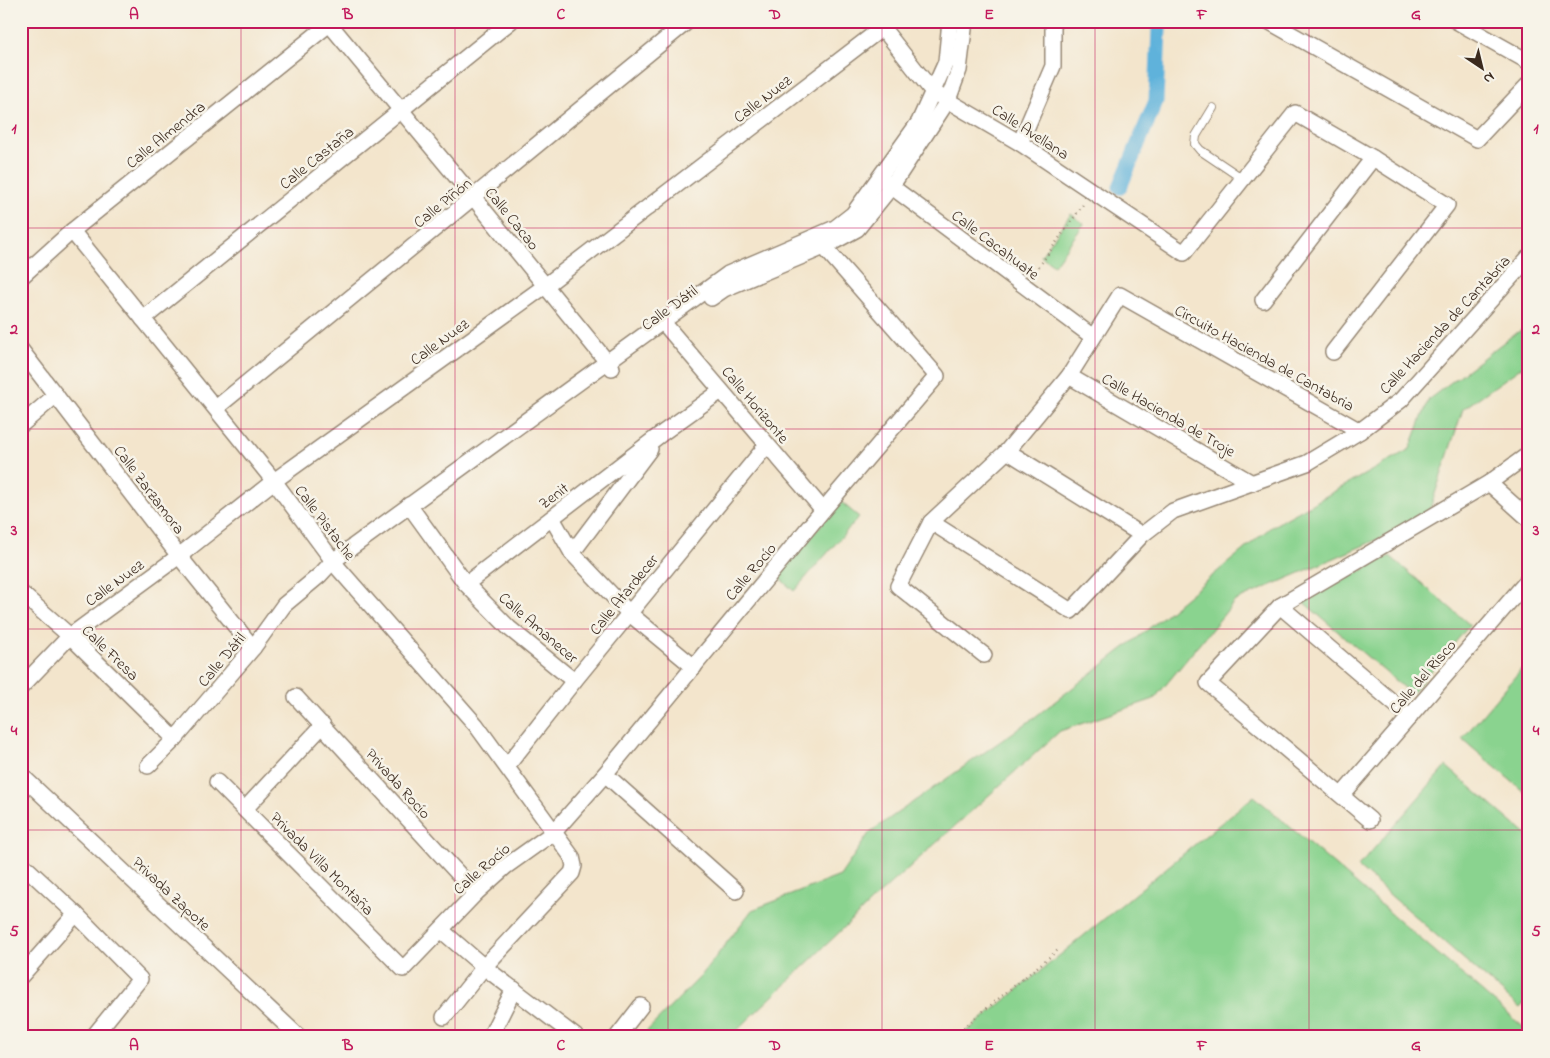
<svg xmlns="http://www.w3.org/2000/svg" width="1550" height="1058" font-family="'Indie Flower',sans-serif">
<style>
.green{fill:#8ad38f;stroke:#627e56}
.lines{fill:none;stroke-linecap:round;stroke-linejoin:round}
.canal{stroke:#5fb2db;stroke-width:15}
.lane-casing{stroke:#978875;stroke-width:10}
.street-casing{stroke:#978875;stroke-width:18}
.path{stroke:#978875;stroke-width:2.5;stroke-dasharray:1 4;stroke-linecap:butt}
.lane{stroke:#fff;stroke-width:8}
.street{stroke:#fff;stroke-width:15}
.grid{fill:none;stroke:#c2185b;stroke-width:1;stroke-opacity:0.55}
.labels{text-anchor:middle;stroke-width:5;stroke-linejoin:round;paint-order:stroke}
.street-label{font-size:16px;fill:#3b2a1e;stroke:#f7f3e8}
.neatline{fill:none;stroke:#c2185b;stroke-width:2}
.grid-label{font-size:16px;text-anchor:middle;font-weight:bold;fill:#c2185b}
</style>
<rect width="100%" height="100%" fill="#f7f3e8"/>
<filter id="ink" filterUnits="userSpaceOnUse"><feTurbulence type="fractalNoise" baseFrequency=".02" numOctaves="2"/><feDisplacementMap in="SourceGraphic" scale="10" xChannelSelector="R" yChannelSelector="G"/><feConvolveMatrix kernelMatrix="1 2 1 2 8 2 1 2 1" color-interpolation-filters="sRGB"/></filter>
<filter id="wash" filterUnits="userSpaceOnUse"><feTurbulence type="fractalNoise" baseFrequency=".0096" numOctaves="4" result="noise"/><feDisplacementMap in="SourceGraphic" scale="20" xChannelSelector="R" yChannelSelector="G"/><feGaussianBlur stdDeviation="1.12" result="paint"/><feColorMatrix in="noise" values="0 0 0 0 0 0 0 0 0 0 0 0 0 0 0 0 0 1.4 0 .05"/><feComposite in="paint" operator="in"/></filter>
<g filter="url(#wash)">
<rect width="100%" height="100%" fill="#f3e5cc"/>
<g class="green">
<path d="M1071 214 1084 224 1054 265 1041 256Z"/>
<path d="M1529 326V362L1463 409 1427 518 1235 601 1154 699 1060 731 872 901 730 1037H641L701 976 752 910 840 876 870 832 1031 720 1141 635 1271 527 1410 449 1429 399 1513 335Z"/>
<path d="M841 502 859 517 794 591 777 576Z"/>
<path d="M1390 556 1470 625 1411 694 1302 601Z"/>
<path d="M1529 660V796L1462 739Z"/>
<path d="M1446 766 1529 837V998L1520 1008 1358 867Z"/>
<path d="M1254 796 1529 1032V1037H960Z"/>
</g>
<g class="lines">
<path class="canal" d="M1120 187 1156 101 1159 29 1157 21"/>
</g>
</g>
<g filter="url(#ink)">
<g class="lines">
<g class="lane-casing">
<path id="lane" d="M1213 108 1196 136 1195 144 1200 150 1243 179"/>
</g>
<g class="street-casing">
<g id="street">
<path d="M327 21 474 198 612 368"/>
<path d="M877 21 933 92 1020 143 1184 253 1295 113 1373 158 1447 205 1333 352"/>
<path d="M1268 21 1477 139 1529 84"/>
<path d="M1456 21 1529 62"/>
<path d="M1020 143 1053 66V21"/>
<path d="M884 181 1093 337"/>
<path d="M72 231 274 481 339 569 476 725 572 857 574 866 572 873 484 967 444 1017"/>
<path d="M21 277 72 231 333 21"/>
<path d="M711 298 724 289 824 247 857 229 891 187 948 100 959 70 965 21"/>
<path d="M1263 300 1373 158"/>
<path d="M143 319 511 21"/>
<path d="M662 321 823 510"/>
<path d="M21 350 179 556 253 648"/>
<path d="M1069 376 1252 483"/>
<path d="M216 408 688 21"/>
<path d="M21 425 56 395"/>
<path d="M1007 451 1142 535"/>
<path d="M1489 483 1529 519"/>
<path d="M409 505 466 584 509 628 574 681"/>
<path d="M552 518 572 553 630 614 694 667"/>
<path d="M931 522 1071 611 1142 535 1173 511 1307 463 1360 431 1401 400 1529 257"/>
<path d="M572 553 650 449"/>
<path d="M466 584 661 434 721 391"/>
<path d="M21 593 70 636 175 739"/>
<path d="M1280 606 1410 717"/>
<path d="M984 655 898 586 931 522 1007 451 1069 376 1120 295 1360 431"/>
<path d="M21 687 70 636 179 556 274 481 545 286 882 28"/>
<path d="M296 697 476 893"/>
<path d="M148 766 175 739 253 648 284 605 320 575 333 561 728 274 835 228 853 214 919 122 946 62 950 21"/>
<path d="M507 766 574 681 767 445"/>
<path d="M605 774 736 891"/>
<path d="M21 775 299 1037"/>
<path d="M217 782 403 969 476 893 505 867 554 832 605 774 823 510 937 376 824 247"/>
<path d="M1342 795 1529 579"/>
<path d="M245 809 323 725"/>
<path d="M1370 820 1208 683 1280 606 1489 483 1529 454"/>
<path d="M21 863 76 914 140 979 93 1037"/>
<path d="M441 930 484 967 576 1037"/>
<path d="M21 976 76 914"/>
<path d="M490 1037 514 989"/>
<path d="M617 1037 641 1006"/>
</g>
</g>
<g class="path">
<path d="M1033 275 1085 202"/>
<path d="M952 1037 1058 950"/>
</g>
<use href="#lane" class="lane"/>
<use href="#street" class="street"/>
</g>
</g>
<path class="grid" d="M241 21V1037M455 21V1037M668 21V1037M882 21V1037M1095 21V1037M1309 21V1037M21 228H1529M21 429H1529M21 629H1529M21 830H1529"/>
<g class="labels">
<g class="street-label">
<text transform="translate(762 98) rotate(-37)" y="6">Calle Nuez</text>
<text transform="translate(1031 131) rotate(33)" y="6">Calle Avellana</text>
<text transform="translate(165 134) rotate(-39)" y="6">Calle Almendra</text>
<text transform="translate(316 157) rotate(-39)" y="6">Calle Castaña</text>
<text transform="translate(442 202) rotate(-39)" y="6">Calle Piñón</text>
<text transform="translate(513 218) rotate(51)" y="6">Calle Cacao</text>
<text transform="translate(996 244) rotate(37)" y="6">Calle Cacahuate</text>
<text transform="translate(669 307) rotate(-36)" y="6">Calle Dátil</text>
<text transform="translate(1444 324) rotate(-47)" y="6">Calle Hacienda de Cantabria</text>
<text transform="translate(439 341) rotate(-36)" y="6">Calle Nuez</text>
<text transform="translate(1265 357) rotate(29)" y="6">Circuito Hacienda de Cantabria</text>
<text transform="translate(756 404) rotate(50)" y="6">Calle Horizonte</text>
<text transform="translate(1169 414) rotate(30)" y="6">Calle Hacienda de Troje</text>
<text transform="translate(150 489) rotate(53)" y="6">Calle Zarzamora</text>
<text transform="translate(553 495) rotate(-37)" y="6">Zenit</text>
<text transform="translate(326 522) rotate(53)" y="6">Calle Pistache</text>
<text transform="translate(750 571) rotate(-50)" y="6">Calle Rocío</text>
<text transform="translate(114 582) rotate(-36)" y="6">Calle Nuez</text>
<text transform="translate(623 594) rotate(-51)" y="6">Calle Atardecer</text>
<text transform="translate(539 627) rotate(41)" y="6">Calle Amanecer</text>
<text transform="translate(111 652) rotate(44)" y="6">Calle Fresa</text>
<text transform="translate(221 659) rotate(-50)" y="6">Calle Dátil</text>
<text transform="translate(1422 676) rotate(-49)" y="6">Calle del Risco</text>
<text transform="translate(399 783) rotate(48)" y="6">Privada Rocío</text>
<text transform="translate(323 863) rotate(45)" y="6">Privada Villa Montaña</text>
<text transform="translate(481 868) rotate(-41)" y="6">Calle Rocío</text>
<text transform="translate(172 893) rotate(43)" y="6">Privada Zapote</text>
</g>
</g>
<rect width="1550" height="1058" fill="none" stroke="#f7f3e8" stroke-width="55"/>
<g transform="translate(1482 68) rotate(145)" stroke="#f7f3e8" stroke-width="4" paint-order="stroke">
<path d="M0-4L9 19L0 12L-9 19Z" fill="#3b2a1e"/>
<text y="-8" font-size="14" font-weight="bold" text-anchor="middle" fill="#3b2a1e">N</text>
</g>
<rect x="28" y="28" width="1494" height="1002" class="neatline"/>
<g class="grid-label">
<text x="134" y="19">A</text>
<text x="348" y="19">B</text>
<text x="561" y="19">C</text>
<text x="775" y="19">D</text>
<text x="989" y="19">E</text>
<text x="1202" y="19">F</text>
<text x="1416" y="19">G</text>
<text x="14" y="133">1</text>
<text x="1536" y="133">1</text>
<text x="14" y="334">2</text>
<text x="1536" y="334">2</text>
<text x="14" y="535">3</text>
<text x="1536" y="535">3</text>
<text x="14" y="735">4</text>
<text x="1536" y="735">4</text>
<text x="14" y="936">5</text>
<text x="1536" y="936">5</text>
<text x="134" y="1050">A</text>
<text x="348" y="1050">B</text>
<text x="561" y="1050">C</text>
<text x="775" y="1050">D</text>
<text x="989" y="1050">E</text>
<text x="1202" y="1050">F</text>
<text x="1416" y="1050">G</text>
</g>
</svg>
